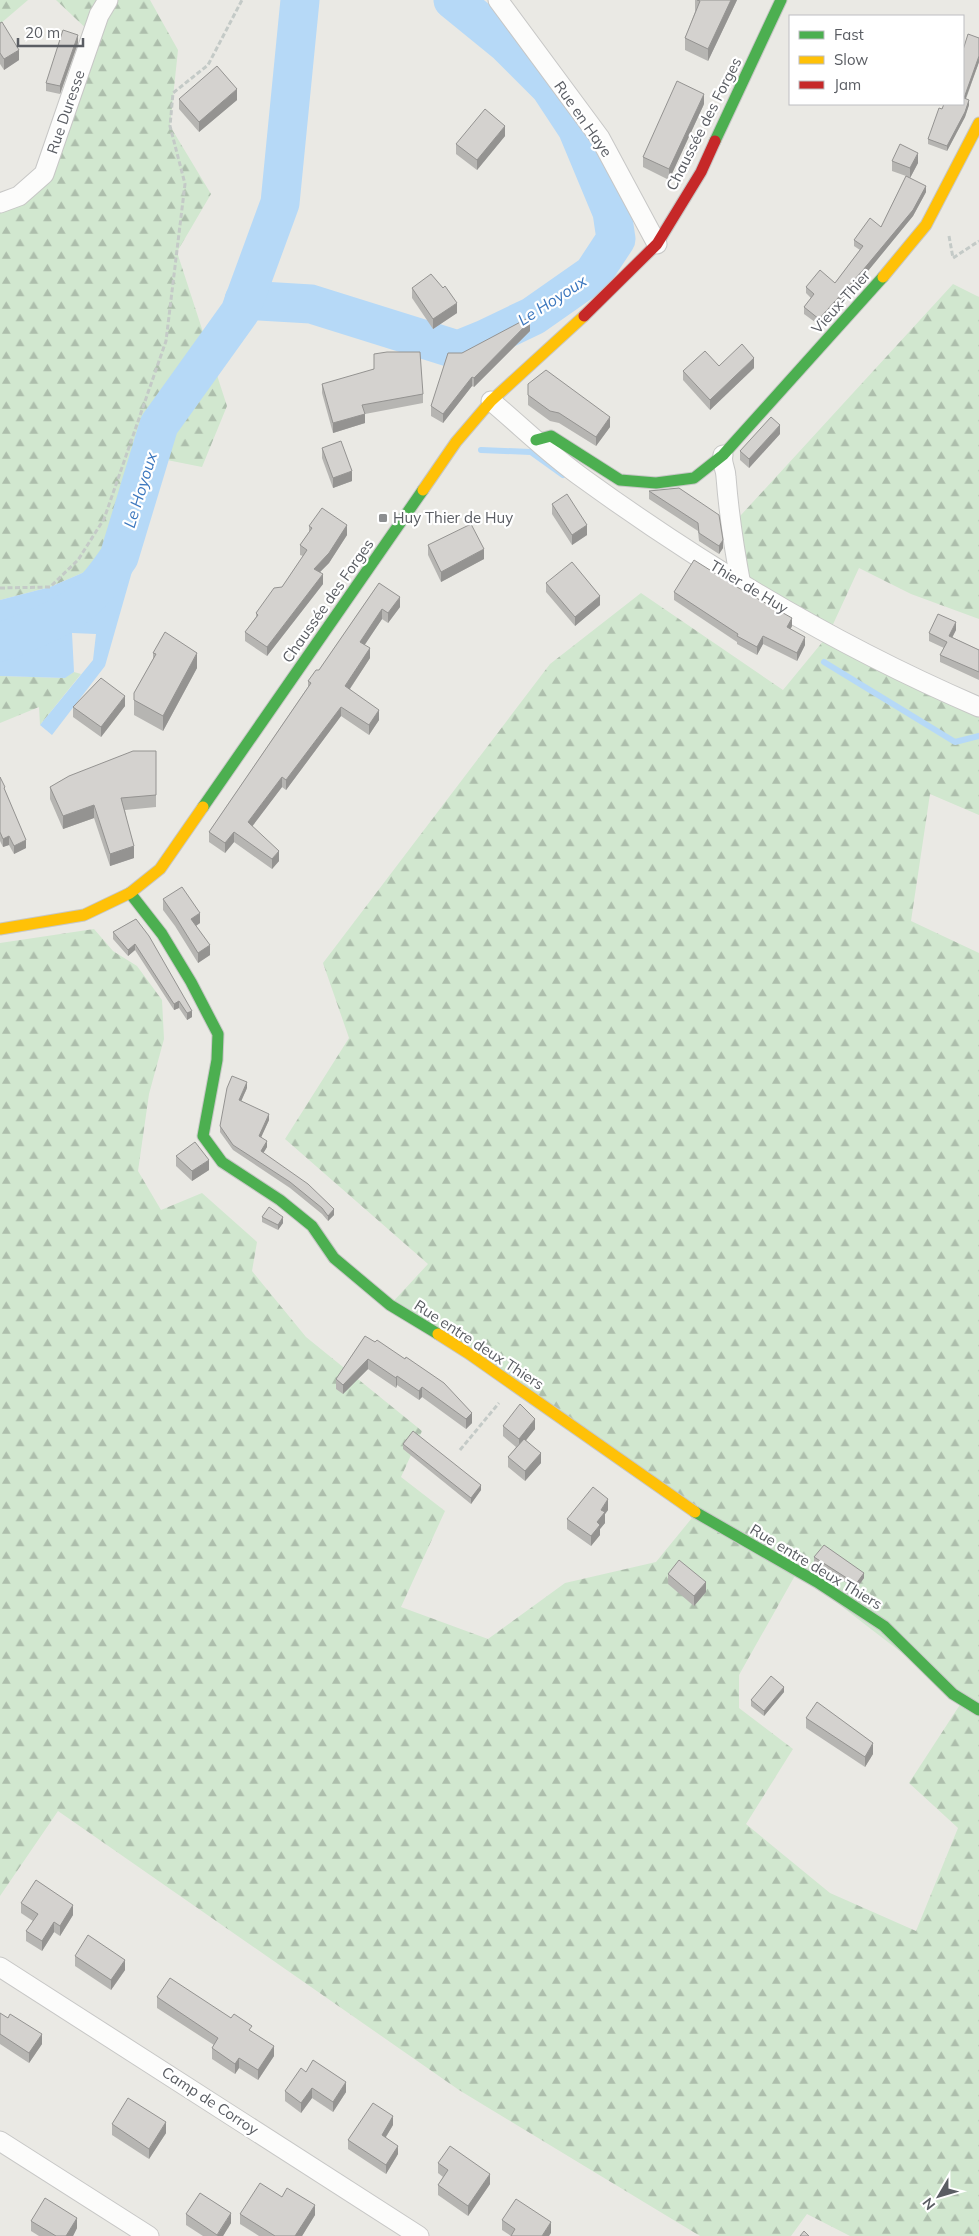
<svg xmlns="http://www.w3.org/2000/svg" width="979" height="2236" font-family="Mulish,sans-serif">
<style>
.forest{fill:url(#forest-firs);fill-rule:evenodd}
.water{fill:#b6d9f7}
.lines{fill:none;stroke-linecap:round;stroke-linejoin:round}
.stream{stroke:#b6d9f7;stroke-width:6}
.river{stroke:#b6d9f7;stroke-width:39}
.street-casing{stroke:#c7c7c6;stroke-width:21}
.fast-casing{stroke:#c7c7c6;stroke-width:13}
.slow-casing{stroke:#c7c7c6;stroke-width:13}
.jam-casing{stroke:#c7c7c6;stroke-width:13}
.path{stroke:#c4cac7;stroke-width:3;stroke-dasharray:5 2.5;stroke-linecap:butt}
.street{stroke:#fcfcfb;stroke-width:19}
.fast{stroke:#4caf50;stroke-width:11}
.slow{stroke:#ffc107;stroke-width:11}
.jam{stroke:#c62828;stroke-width:11}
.wall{fill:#b6b5b2}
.shaded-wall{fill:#949391}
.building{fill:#d4d2cf;stroke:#949391}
.poi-dot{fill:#8c8e90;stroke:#fff;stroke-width:2}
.labels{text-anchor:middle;stroke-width:4.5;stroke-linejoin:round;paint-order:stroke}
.street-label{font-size:15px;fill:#5a5d63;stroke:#fff}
.poi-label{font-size:15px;fill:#5a5d63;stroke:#fff;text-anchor:start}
.water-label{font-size:16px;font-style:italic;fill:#3c77be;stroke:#fff}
</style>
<defs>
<pattern id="forest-firs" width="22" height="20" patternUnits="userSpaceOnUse" patternTransform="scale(1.25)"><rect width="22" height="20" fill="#d1e7cf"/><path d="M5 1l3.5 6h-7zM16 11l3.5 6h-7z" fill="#adbeac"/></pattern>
</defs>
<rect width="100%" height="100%" fill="#eae9e4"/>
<g class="forest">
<path d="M0 0H28L0 24Z"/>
<path d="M56 0H150L178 50 170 126 211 194 177 252 227 406 202 467 162 459 119 557 50 587 0 600V203L44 174 92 34Z"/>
<path d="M953 284 979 297V619L911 594 859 568 829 633 979 707V815L930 794 911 921 979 953V2236H850L807 2214 791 2236H700L459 2090 58 1811 0 1896V943L94 929 113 951 137 966 162 1000 164 1039 149 1094 138 1171 161 1210 202 1193 257 1242 252 1271 306 1337 422 1431 401 1477 445 1511 401 1607 488 1639 565 1583 656 1562 696 1513 390 1305 428 1264 285 1139 349 1038 323 963 550 664 641 593 783 690 829 634 741 585 730 527ZM797 1572 963 1700 909 1783 958 1828 916 1931 830 1893 746 1824 793 1749 739 1708V1675Z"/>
<path d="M74 672 81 674 40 725 39 707 0 723V676L64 678Z"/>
</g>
<path class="water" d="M119 557 135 561 105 666 52 735 40 725 93 660 96 634 72 633 74 672 65 678 0 676V600L50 587Z"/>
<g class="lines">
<g class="stream">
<path d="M481 450 531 452 563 475"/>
<path d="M824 662 955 742 979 736"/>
</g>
<g class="river">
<path d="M244 300 311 304 458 350 485 339 533 316 593 274 616 239 612 212 577 128 550 87 507 44 453 0"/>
<path d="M0 642C18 637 59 619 73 609 91 596 107 575 119 557L159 425 240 312 280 203 300 0"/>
</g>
<g class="street-casing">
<g id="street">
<path d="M498 0 600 138 657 244"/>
<path d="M0 203 19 196 44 174 99 15 108 0"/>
<path d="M491 401C522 427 551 456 584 479 707 568 839 647 979 707"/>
<path d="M723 455C721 464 726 468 726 477 729 515 734 548 741 585"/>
<path d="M0 1967 419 2236"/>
<path d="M0 2141 149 2236"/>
</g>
</g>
<g class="fast-casing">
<g id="fast">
<path d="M715 141 781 0"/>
<path d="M536 440 551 436 620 480 656 483 694 478 723 455 883 277"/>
<path d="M203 807 423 490"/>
<path d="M130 893 162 934 191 982 218 1034 217 1060 203 1136 222 1162 280 1200 312 1226 334 1258 390 1305 438 1334"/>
<path d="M695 1512 817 1582 884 1626 953 1694 979 1710"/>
</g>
</g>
<g class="slow-casing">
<g id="slow">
<path d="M883 277 926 225 979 123"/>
<path d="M423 490 456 442 491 401 584 316"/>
<path d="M0 929 84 915 130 893 160 869 203 807"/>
<path d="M438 1334 468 1353 695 1512"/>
</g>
</g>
<g class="jam-casing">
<path id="jam" d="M584 316 657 244 701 172 715 141"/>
</g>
<g class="path">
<path d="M949 236 953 258 979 241"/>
<path d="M0 588 50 587 78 560 104 519 166 341 185 184 170 126 173 93 208 65 242 0"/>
<path d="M460 1450 499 1403"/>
</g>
<use href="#street" class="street"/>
<use href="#fast" class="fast"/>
<use href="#slow" class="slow"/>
<use href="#jam" class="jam"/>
</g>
<g class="wall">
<path d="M695 0H737L708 61 685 50V38L695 12Z"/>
<path d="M0 23 19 60 4 70 0 64Z"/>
<path d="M979 38V62L966 99 969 105 965 117 947 151 928 144V139L942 109Z"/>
<path d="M78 43 60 94 46 91V83Z"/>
<path d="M179 99 237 100 199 132 179 109Z"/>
<path d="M704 104 669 180 643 167V157Z"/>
<path d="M505 136 477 170 456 154V144Z"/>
<path d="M892 161 918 163 910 178 926 192 913 216 863 277 819 325 804 314V307L811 298 806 293V287L835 283 860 250 854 246V240L881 227 906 176 892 171Z"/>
<path d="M412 288 457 313 433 329 412 298Z"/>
<path d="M530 331 474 387 472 386 443 423 431 416V406L462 353Z"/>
<path d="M719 366 754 368 710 410 683 380V371Z"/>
<path d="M322 384 423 394V403L365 414V423L333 433 322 393Z"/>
<path d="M528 384 610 427 596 446 559 423 550 421 528 405Z"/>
<path d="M780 434 749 468 740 460V451Z"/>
<path d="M322 448 352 481 333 488 322 458Z"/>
<path d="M679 488 723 548 719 554 699 541 698 531 649 499V491Z"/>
<path d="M552 504 587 535 572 545 552 514Z"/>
<path d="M309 526 347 535 329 563 320 572 323 584 267 656 245 641V632L256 617V613L282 587 303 556 300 555V545L309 532Z"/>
<path d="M428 545 484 559 441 582 428 555Z"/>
<path d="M379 583 400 607 388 623 382 619 364 645 370 658 350 689 379 720 369 735 341 716 286 790 282 787 252 826 279 861 272 869 234 842 225 853 209 842V832L308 687V681L319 670Z"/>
<path d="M546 583 600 605 575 626 546 592Z"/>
<path d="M674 592 792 626 790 629 805 645 797 661 763 644 757 655 737 644V642L674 600Z"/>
<path d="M956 630 952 637 979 650V680L940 662V655L944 648 929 641V633Z"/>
<path d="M153 653 197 668 163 731 134 715V693L153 659Z"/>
<path d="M125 706 101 737 73 717V707Z"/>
<path d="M156 751V807L125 810 134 858 110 866 94 818 63 829 50 799V787Z"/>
<path d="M0 777 26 848 14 854 9 845 3 847 0 841Z"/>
<path d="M163 899 200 923 196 926 210 955 198 963 175 926 163 910Z"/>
<path d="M136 919 192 1017 187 1020 179 1008 174 1010 135 950 128 956 113 939V932Z"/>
<path d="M247 1088 241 1101 269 1120 261 1137 267 1147 263 1153 334 1215 328 1221 322 1214 290 1188 233 1150 220 1132V1126Z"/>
<path d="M176 1156 209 1170 192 1181 176 1166Z"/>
<path d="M262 1217 283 1223 278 1230 262 1222Z"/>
<path d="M365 1336 472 1423 466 1429 422 1397 419 1400 397 1385 396 1388 368 1369 343 1394 336 1389V1379Z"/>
<path d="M503 1426 535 1429 526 1440 541 1463 525 1481 508 1467V1457L516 1447 503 1436Z"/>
<path d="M403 1444 481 1490 471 1504 403 1449Z"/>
<path d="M608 1510 605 1514V1523L600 1529V1535L591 1546 567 1529V1519Z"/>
<path d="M814 1557 864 1578 856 1589 814 1562Z"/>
<path d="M668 1574 706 1592 694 1606 668 1584Z"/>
<path d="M784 1692 764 1716 751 1706V1700Z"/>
<path d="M806 1718 873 1754 865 1767 806 1728Z"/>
<path d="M21 1903 73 1915 60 1936 54 1932 42 1951 26 1941V1931L33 1921 21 1913Z"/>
<path d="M75 1956 125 1970 111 1990 75 1966Z"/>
<path d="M157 1997 252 2032 274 2056 258 2080 239 2068 235 2074 212 2059V2048L214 2045 157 2008Z"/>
<path d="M0 2013 42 2044 29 2063 0 2044Z"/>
<path d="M306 2072 346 2092 333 2112 312 2098 301 2113 285 2101V2091Z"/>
<path d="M112 2124 166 2133 149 2159 112 2135Z"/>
<path d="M393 2125 386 2137 398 2154 386 2174 348 2149V2140Z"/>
<path d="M438 2163 490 2184 468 2216 438 2195V2185L443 2177 438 2173Z"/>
<path d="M282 2197 315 2215 302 2236H259L240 2224V2214Z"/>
<path d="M186 2214 231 2223 223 2236H203L186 2225Z"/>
<path d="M502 2220 551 2233 511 2236 502 2230Z"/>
<path d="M31 2221 77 2228 73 2236H39L31 2231Z"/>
</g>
<g class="shaded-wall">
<path d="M731 0H737L708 61V49Z"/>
<path d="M78 35V43L60 94V86Z"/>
<path d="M19 50V60L4 70V59Z"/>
<path d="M979 56V62L964 103V98Z"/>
<path d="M237 89V100L199 132V122Z"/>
<path d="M704 94V104L669 180V169Z"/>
<path d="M969 100V105L965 117 947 151V146Z"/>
<path d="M505 126V136L477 170V160Z"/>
<path d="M918 153V163L910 178V168Z"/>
<path d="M926 186V192L913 216 863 277 819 325V319Z"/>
<path d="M457 303V313L433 329V319Z"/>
<path d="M530 321V331L474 387V378Z"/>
<path d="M754 358V368L710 410V400Z"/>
<path d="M472 377V386L443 423V414Z"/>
<path d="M365 414V423L333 433V423Z"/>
<path d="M610 417V427L596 446V437Z"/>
<path d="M780 425V434L749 468V459Z"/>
<path d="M352 471V481L333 488V478Z"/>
<path d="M347 525V535L329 563 314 578V569Z"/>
<path d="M587 525V535L572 545V535Z"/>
<path d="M723 540V548L719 554V546Z"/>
<path d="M484 549V559L441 582V572Z"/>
<path d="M323 574V584L267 656V647Z"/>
<path d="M600 596V605L575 626V617Z"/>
<path d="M400 597V607L388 623V613Z"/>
<path d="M382 609V619L360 652V642Z"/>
<path d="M792 618V626L787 636V627Z"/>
<path d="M956 622V630L949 644V636Z"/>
<path d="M763 636V644L757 655V647Z"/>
<path d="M805 637V645L797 661V653Z"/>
<path d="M370 648V658L345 696V686Z"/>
<path d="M197 653V668L163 731V716Z"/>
<path d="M125 696V706L101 737V727Z"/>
<path d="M341 707V716L286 790V780Z"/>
<path d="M379 710V720L369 735V725Z"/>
<path d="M282 777V787L248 832V822Z"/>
<path d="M94 805V818L63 829V816Z"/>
<path d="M234 832V842L225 853V843Z"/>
<path d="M9 836V845L3 847V839Z"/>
<path d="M26 840V848L14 854V846Z"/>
<path d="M134 846V858L110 866V854Z"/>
<path d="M279 851V861L272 869V859Z"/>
<path d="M200 913V923L191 929V919Z"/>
<path d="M135 944V950L128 956V950Z"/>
<path d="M210 945V955L198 963V953Z"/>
<path d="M179 1001V1008L174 1010V1004Z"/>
<path d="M192 1011V1017L187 1020V1013Z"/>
<path d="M247 1082V1088L239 1106V1100Z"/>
<path d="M269 1114V1120L259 1142V1136Z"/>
<path d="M267 1141V1147L261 1157V1151Z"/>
<path d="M209 1160V1170L192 1181V1171Z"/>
<path d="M334 1209V1215L328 1221V1216Z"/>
<path d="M283 1217V1223L278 1230V1225Z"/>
<path d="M368 1359V1369L343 1394V1385Z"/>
<path d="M397 1376V1385L396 1388V1378Z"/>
<path d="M422 1387V1397L419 1400V1391Z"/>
<path d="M472 1413V1423L466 1429V1419Z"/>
<path d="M535 1419V1429L519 1449V1439Z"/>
<path d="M541 1453V1463L525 1481V1471Z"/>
<path d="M481 1485V1490L471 1504V1498Z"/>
<path d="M608 1499V1510L605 1514V1523L600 1529V1535L591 1546V1536L597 1522 601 1510Z"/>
<path d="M864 1573V1578L856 1589V1584Z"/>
<path d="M706 1582V1592L694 1606V1596Z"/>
<path d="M784 1687V1692L764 1716V1711Z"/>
<path d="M873 1743V1754L865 1767V1757Z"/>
<path d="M73 1905V1915L60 1936V1926Z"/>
<path d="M54 1922V1932L42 1951V1941Z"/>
<path d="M125 1960V1970L111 1990V1980Z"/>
<path d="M42 2034V2044L29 2063V2053Z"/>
<path d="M274 2046V2056L258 2080V2070Z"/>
<path d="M239 2058V2068L235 2074V2064Z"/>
<path d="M346 2082V2092L333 2112V2102Z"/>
<path d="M312 2088V2098L301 2113V2103Z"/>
<path d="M393 2116V2125L382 2143V2135Z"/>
<path d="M166 2122V2133L149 2159V2149Z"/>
<path d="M398 2146V2154L386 2174V2165Z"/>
<path d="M490 2174V2184L468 2216V2206Z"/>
<path d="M315 2205V2215L302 2236H295Z"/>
<path d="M231 2213V2223L223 2236H217Z"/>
<path d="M77 2218V2228L73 2236H66Z"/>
<path d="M551 2222V2233L549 2236H542Z"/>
</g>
<g class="building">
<path d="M697 0H731L708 49 685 38 700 1Z"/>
<path d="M2 22 19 50 4 59 0 53V23Z"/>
<path d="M63 30 78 35 60 86 46 83Z"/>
<path d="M968 34 979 38V56L964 98 969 100 965 112 947 146 928 139 939 108 942 109 944 104H963V50Z"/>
<path d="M217 66 237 89 199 122 179 99Z"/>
<path d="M677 81 704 94 669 169 643 157Z"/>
<path d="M485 109 505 126 477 160 456 144Z"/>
<path d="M900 144 918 153 910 168 892 161Z"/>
<path d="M906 176 926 186 913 210 863 270 819 319 804 307 814 294 806 287 820 270 835 283 863 246 854 240 870 218 881 227Z"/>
<path d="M431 274 443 288 445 286 457 303 433 319 412 288Z"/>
<path d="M528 318 530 321 474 378 472 377 443 414 431 406 448 353H462Z"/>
<path d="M742 344 754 358 710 400 683 371 705 351 719 366Z"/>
<path d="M387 352H420L423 394 362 405 365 414 333 423 322 384 374 369V354Z"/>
<path d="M546 370 610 417 596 437 559 413 550 411 528 395V384Z"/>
<path d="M771 417 780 425 749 459 740 451Z"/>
<path d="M341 441 352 471 333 478 322 448Z"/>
<path d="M679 488 719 515 723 540 719 546 699 533 698 523 649 491Z"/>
<path d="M567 494 587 525 572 535 552 504Z"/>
<path d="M322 508 347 525 329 553 314 569 323 574 267 647 245 632 258 615 256 613 274 588 282 587 307 550 300 545 312 528 309 526Z"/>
<path d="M471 524 484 549 441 572 428 545Z"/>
<path d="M694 560 737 587 792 618 787 627 805 637 797 653 763 636 757 647 737 636 738 634 674 592Z"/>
<path d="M572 562 600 596 575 617 546 583Z"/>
<path d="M379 583 400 597 388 613 382 609 360 642 370 648 345 686 379 710 369 725 341 707 286 780 282 777 248 822 279 851 272 859 234 832 225 843 209 832 311 683 308 681 316 670H319Z"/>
<path d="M938 614 956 622 949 636 979 650V672L940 655 947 642 929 633Z"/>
<path d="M165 632 197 653 163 716 134 700V693L156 654 153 653Z"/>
<path d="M101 678 125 696 101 727 73 707Z"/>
<path d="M133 751H156V795L121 798 134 846 110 854 94 805 63 816 50 787 69 776Z"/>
<path d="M0 777 5 787 4 788 26 840 14 846 9 836 3 839 0 832Z"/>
<path d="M182 887 200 913 191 919 210 945 198 953 175 916 163 899Z"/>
<path d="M136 919 149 936 192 1011 187 1013 179 1001 174 1004 135 944 128 950 113 932Z"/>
<path d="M232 1076 247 1082 239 1100 269 1114 259 1136 267 1141 261 1151 308 1184 334 1209 328 1216 322 1208 290 1182 233 1145 220 1126 227 1088Z"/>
<path d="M195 1142 209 1160 192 1171 176 1156Z"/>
<path d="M269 1207 283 1217 278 1225 262 1217Z"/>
<path d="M365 1336 375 1342 377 1340 405 1359 406 1357 444 1383 472 1413 466 1419 422 1387 419 1391 397 1376 396 1378 368 1359 343 1385 336 1379Z"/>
<path d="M520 1404 535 1419 519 1439 503 1426Z"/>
<path d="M413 1431 481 1485 471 1498 403 1444Z"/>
<path d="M524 1439 541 1453 525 1471 508 1457Z"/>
<path d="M593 1487 608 1499 601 1510 605 1512 597 1522 600 1525 591 1536 567 1519Z"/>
<path d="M824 1545 864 1573 856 1584 814 1557Z"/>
<path d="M679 1560 706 1582 694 1596 668 1574Z"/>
<path d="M771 1676 784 1687 764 1711 751 1700Z"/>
<path d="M817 1702 873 1743 865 1757 806 1718Z"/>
<path d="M36 1880 73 1905 60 1926 54 1922 42 1941 26 1931 38 1914 21 1903Z"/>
<path d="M88 1935 125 1960 111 1980 75 1956Z"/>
<path d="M170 1978 231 2018 234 2014 252 2026 249 2030 274 2046 258 2070 239 2058 235 2064 212 2048 218 2038 157 1997Z"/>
<path d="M0 2013 8 2018 10 2014 42 2034 29 2053 0 2034Z"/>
<path d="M313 2060 346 2082 333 2102 312 2088 301 2103 285 2091 301 2068 306 2072Z"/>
<path d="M128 2098 166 2122 149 2149 112 2124Z"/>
<path d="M373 2103 393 2116 382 2135 398 2146 386 2165 348 2140Z"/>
<path d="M450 2146 490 2174 468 2206 438 2185 448 2170 438 2163Z"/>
<path d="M260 2183 282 2197 287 2188 315 2205 295 2236H275L240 2214Z"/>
<path d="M200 2193 231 2213 217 2235 186 2214Z"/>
<path d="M45 2198 77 2218 66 2236H56L31 2221Z"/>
<path d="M516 2199 551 2222 542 2236H511L515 2229 502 2220Z"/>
<path d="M804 2231 809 2236H800Z"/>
</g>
<rect class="poi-dot" x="378" y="513" width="10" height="10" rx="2.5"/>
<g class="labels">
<g class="street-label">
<text transform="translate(66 112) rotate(-71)" y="5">Rue Duresse</text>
<text transform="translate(583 119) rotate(55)" y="5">Rue en Haye</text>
<text transform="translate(704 124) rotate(-63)" y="5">Chaussée des Forges</text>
<text transform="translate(841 302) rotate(-48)" y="5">Vieux-Thier</text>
<text transform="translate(749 587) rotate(31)" y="5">Thier de Huy</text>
<text transform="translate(328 601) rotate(-55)" y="5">Chaussée des Forges</text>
<text transform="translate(479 1345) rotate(33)" y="5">Rue entre deux Thiers</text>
<text transform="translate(816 1567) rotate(31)" y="5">Rue entre deux Thiers</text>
<text transform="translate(210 2101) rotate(33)" y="5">Camp de Corroy</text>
</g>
<g class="poi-label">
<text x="393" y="523">Huy Thier de Huy</text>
</g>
<g class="water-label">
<text transform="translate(552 300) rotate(-33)" y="6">Le Hoyoux</text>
<text transform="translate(140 490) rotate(-73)" y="6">Le Hoyoux</text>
</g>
</g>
<rect x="789" y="15" width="175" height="90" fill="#ffffff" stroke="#bdbec1"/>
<rect x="799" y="31" width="25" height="8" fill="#4caf50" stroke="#bdbec1"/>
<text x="834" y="40" font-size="15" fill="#5a5d63">Fast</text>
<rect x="799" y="56" width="25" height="8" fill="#ffc107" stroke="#bdbec1"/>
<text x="834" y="65" font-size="15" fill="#5a5d63">Slow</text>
<rect x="799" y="81" width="25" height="8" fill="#c62828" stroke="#bdbec1"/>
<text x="834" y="90" font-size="15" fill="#5a5d63">Jam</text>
<g transform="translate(939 2196) rotate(232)" stroke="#ffffff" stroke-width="4" paint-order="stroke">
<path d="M0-4L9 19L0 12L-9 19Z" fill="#5a5d63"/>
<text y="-8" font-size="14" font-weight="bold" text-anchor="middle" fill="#5a5d63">N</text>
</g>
<path d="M18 38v8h65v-8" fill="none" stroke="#5a5d63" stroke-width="2.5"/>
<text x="25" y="38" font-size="15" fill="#5a5d63" stroke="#ffffff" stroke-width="4" paint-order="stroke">20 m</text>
</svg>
